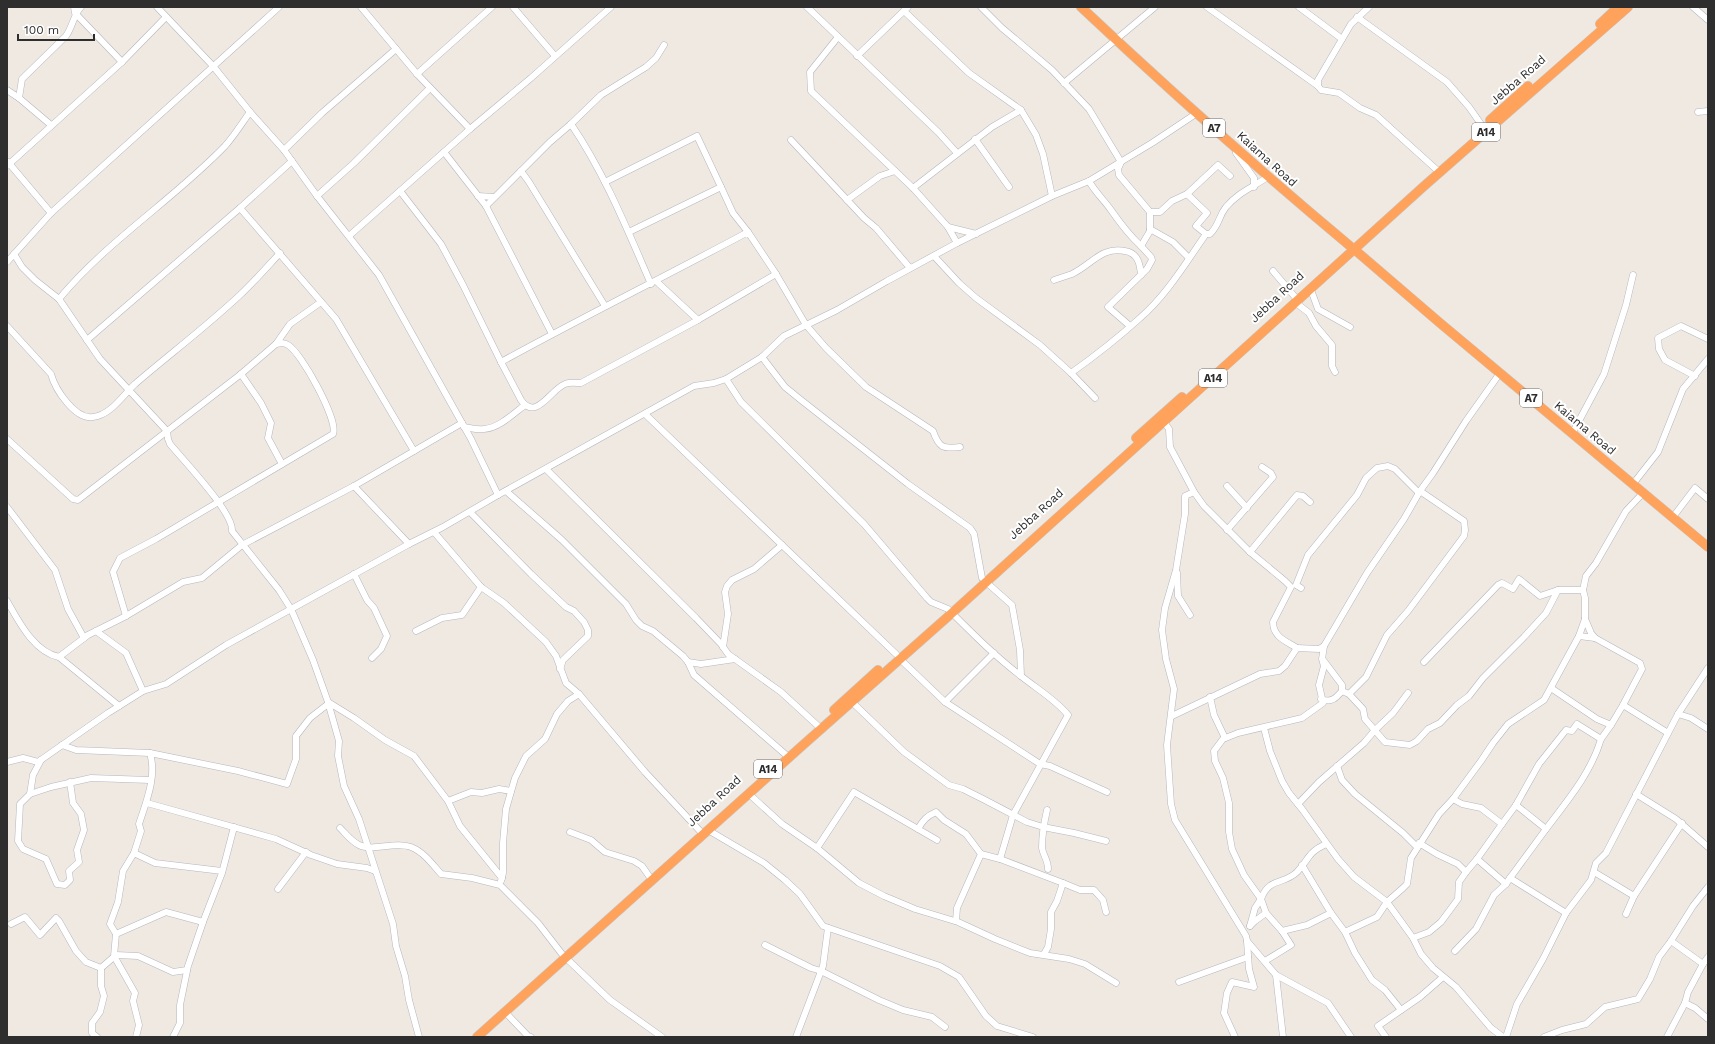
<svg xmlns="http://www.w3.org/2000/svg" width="1715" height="1044" font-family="'Work Sans',sans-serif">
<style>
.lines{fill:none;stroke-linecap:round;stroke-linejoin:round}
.minor-casing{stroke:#b4b7c1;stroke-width:7}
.highway-casing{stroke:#c9c9c9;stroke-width:10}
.minor{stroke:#fff;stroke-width:6}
.highway{stroke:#ffa35c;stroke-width:9}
.labels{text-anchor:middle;stroke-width:4;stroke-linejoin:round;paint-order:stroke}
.shield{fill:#fff;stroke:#6d6d6d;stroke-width:1}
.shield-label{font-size:11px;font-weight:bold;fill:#2e2e2e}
.street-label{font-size:12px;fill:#2e2e2e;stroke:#fff}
</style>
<rect width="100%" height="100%" fill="#efe9e1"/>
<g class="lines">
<g class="minor-casing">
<g id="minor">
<path d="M74 7 75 13 122 62"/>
<path d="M157 7 213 66 250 112 284 150 317 196 379 275 471 439 498 495"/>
<path d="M361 7 417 74 470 129"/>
<path d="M513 7 555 56"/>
<path d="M807 7 938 132 957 153"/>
<path d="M981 7 1002 28 1052 70 1089 109 1121 162 1118 169 1119 175 1150 212"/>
<path d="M1207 7 1318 86"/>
<path d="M1299 7 1342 39"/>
<path d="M1369 7 1351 24 1318 80V86L1321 90 1339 93 1360 108 1376 115 1437 170"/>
<path d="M1693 7 1708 20"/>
<path d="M904 11 969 73 1021 110 1036 135 1043 154 1052 196"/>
<path d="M1357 17 1447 82 1469 107 1483 127"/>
<path d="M838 37 810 72 811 91 913 188 948 227 957 243"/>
<path d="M857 56 908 7"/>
<path d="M417 74 492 7"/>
<path d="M1064 83 1155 7"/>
<path d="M7 90 19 98 51 125"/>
<path d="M19 98 22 79 66 36C73 26 73 16 81 7"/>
<path d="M1698 112 1708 111"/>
<path d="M571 124 601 95 646 67 656 58 664 45"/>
<path d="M975 139 1009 187"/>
<path d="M791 140 864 218 876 228 910 268"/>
<path d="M284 150 322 113 396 49"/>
<path d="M1236 150V153L1254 178V187"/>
<path d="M444 152 486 206 552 334"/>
<path d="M8 162 51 213"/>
<path d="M7 166 122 62 166 17"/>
<path d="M521 171 529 182 605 306"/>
<path d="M1089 181C1095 192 1104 200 1111 210 1120 223 1129 235 1141 246"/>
<path d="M605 182 697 136 721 187 629 232"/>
<path d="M721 187 733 213 748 232"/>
<path d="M913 188 992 127 1021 110"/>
<path d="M400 191 441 244 463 285 501 362 521 400C536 422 551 389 565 384 570 382 576 383 581 383L698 320"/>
<path d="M317 196 354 163 430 88"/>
<path d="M478 196 494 197"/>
<path d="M847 200 880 176 895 171"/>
<path d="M486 206 550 142 571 124C605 174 627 229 651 284"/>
<path d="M240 208 336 319 414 451"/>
<path d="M948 227 976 234"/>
<path d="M1150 229 1173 242 1189 258"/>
<path d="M1206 234H1210C1220 224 1218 217 1226 207 1240 191 1252 188 1269 176"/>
<path d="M349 236 470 129 531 78 611 7"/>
<path d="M14 254 22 267 35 280 59 299 100 359 167 431 168 439 170 444C183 460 234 513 232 531L279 590 291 609 313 660 328 702 339 741 338 756 344 786 359 819 393 924 396 946 405 976 409 1000 419 1037"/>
<path d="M934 256 959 283 976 298 1040 345 1071 373C1095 356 1118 338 1140 318 1166 296 1187 261 1206 234L1196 226 1207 213 1187 194"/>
<path d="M7 262 51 213 279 7"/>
<path d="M1273 271 1295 297"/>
<path d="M1054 280C1060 278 1066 276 1072 274 1091 265 1102 246 1125 251 1138 253 1140 264 1141 275"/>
<path d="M656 281 698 320 776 274"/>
<path d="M1311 290 1318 309 1350 327"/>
<path d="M59 299C107 241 173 200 225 146 234 136 242 123 250 112"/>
<path d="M1296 303 1309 313 1316 326 1332 345V366L1335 372"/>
<path d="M7 326 51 374C55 389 75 420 93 417 111 415 123 395 135 384 170 354 207 326 240 295 254 282 267 267 280 253"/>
<path d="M1130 326 1108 307 1147 269 1152 260 1151 257 1141 246 1150 231V212H1160L1172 201 1187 194 1218 165 1230 176"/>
<path d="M87 340 240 208 292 161"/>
<path d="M276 344 290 324 321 302"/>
<path d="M762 357 785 387 801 400 908 484 970 528 974 534 982 578"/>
<path d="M501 362C583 317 666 276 748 232L776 274 806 325 826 348 866 387 933 431C939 448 943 449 960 447"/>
<path d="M1071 373 1095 398"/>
<path d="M241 374 261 403 271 423 268 438 282 464"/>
<path d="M1695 376 1665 360 1659 349 1658 338 1681 326 1708 339"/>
<path d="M726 379 741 402 864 524 927 598 931 602 948 609"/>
<path d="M645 414 896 654"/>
<path d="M1164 422 1169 429 1170 447 1194 492 1204 506 1250 552 1285 581 1291 587 1273 622C1273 637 1286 641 1297 648"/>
<path d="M464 427C471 428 477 430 484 429 499 428 513 414 525 405"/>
<path d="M1572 434 1604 374 1626 305 1633 275"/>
<path d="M7 439 73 499 78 500 241 374 276 344C280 343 284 342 288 345 301 352 339 421 333 434L156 539 120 558 113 572 126 616"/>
<path d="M546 469 696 618 721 644 728 654 781 692 817 725"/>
<path d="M1633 484 1658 452 1683 389 1708 359"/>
<path d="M354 486 409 544"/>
<path d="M1227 486 1247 508"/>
<path d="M506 491 562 540 626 604 636 620 642 626 653 631 683 656 688 662 694 675 785 754"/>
<path d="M1194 492 1185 496V514L1176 570 1165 608 1162 630 1166 659 1174 689 1167 745 1171 804 1175 820 1246 936 1247 941 1276 975 1328 1003 1351 1037"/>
<path d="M7 507 55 570 68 609 84 638"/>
<path d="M470 512 531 574 566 607 574 611 584 622 588 630V636L563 660 560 669"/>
<path d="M1673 517 1695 488 1708 499"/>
<path d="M1227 530 1273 477 1271 473 1262 467"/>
<path d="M434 532 481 587 504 603 546 642 556 656 566 683 579 694 645 772 700 831"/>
<path d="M1250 552 1297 495 1303 496 1310 502"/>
<path d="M1177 573 1178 596 1190 615"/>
<path d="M354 574 367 600 374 608 387 636 381 649 372 658"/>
<path d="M986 582 1012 605 1020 650 1021 676"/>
<path d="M1301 588 1296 585 1308 555 1357 495 1366 478 1377 468 1388 466 1395 469 1419 493"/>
<path d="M7 601C19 622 34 652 59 657L119 706"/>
<path d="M952 613C974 635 996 657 1021 676 1037 689 1055 699 1068 715L1013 815 1000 859"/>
<path d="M1585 619 1591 633 1595 638"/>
<path d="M96 631 126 653 143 691"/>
<path d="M416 631 442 618 462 615 481 587"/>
<path d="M1324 646 1322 659 1324 666 1319 685 1323 703 1302 718 1238 733 1223 739 1214 751 1215 761 1223 778 1229 803V832L1232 849 1244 875 1261 899C1269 877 1284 885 1297 872 1310 858 1307 853 1326 844"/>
<path d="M723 647 728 614 725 592 727 586 732 580 754 569 782 545"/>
<path d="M994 653 945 702 1040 764 1050 766 1107 792"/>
<path d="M59 657 88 635 126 616 183 582 202 578 242 545 354 486 462 423"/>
<path d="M900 659 945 702"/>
<path d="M1324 661 1342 685V691L1349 694 1363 709 1365 719 1385 742 1410 745 1417 741 1428 729 1440 723 1457 705 1469 696 1483 678 1524 637 1546 613 1558 590"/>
<path d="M688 662 701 664 735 659"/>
<path d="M1424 662 1498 585 1502 583 1513 589 1519 579 1540 596 1558 590H1583"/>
<path d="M1551 688 1597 719 1611 725 1623 705 1642 669 1640 663 1595 638 1579 636"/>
<path d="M1349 694 1366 677 1387 635 1408 611 1464 536 1465 530 1464 521 1420 491"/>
<path d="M1210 697 1214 715 1225 738"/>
<path d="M1321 699C1332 703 1336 698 1342 691"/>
<path d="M328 702 354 718 385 740 414 756 448 801 460 826 502 878"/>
<path d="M852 702 904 752 949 785 963 789 983 799 1027 822 1043 827 1074 833 1106 841"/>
<path d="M1623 705 1668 733"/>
<path d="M1678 714 1691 718 1708 729"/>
<path d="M1172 716 1260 674 1279 671 1285 666 1297 648 1319 649 1324 646 1367 573 1404 519 1420 491 1433 473 1466 421 1500 373"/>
<path d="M1264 728 1270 751 1282 781 1289 793 1302 809 1338 859 1354 877 1387 902 1413 938 1421 954 1433 968 1456 987 1491 1028 1503 1037"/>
<path d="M62 745 76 750 150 753 238 771 287 784 296 759V736L310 718 328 704"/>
<path d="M41 760 33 775 30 794 20 804 18 841 23 849 46 859 57 884 65 885 70 880 69 871 79 862 77 850 84 830 81 814 73 803 70 782"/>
<path d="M7 762 23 758 38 762 108 713 143 691 166 684 226 645 409 544 443 527 498 495 694 386 714 383 726 379 762 357 784 336 837 310 887 281 957 243 1052 196 1089 181 1152 143 1197 113"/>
<path d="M1337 766 1342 780 1355 794 1403 833 1417 847"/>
<path d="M30 794 51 787 91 778 150 780"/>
<path d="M749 794 782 824 817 848 859 883 884 896 915 909 958 922 995 939 1030 953 1069 959 1085 964 1116 983"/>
<path d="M1636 794 1676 819 1708 847"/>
<path d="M1453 799 1462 804 1481 808 1502 824 1477 859"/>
<path d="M448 801 471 792 482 793 499 789 511 791"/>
<path d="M147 803 276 839 311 855 337 864 367 868 375 871"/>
<path d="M1298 804 1319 782 1364 743 1375 730 1393 713 1408 693"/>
<path d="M1516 805 1539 764 1566 730 1572 731 1577 724 1601 739 1611 725"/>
<path d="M1047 810C1044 823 1042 836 1042 848 1043 855 1048 860 1048 869"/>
<path d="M1502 824 1516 805 1546 829 1510 878"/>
<path d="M340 828C346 834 351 841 359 845 373 852 394 841 411 847 424 852 433 865 441 874L472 878 500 885 538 923 562 954"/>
<path d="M1546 829C1567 801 1591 773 1601 739"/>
<path d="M708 830 764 863 785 880 800 894 823 926 940 966 959 977 986 1016 997 1026 1033 1037"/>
<path d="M570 832 591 840 605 852 634 861 642 866 649 876"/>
<path d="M937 840 918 829C923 820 927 816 936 812L944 820 966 834 981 854 957 908 956 921"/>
<path d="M1419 843 1437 854 1458 864 1466 872 1477 859 1506 884 1510 878 1566 913"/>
<path d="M817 848 854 792 918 829"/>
<path d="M134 853 155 863 222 871"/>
<path d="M981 854 1000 859 1063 883 1057 901 1051 912V929L1048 947 1044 954"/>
<path d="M1302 865 1331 913"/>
<path d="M1594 872 1634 896 1682 823"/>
<path d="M501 881 503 873V843L506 809 515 778 526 756 545 739 557 714 568 701 579 694"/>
<path d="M1063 883 1080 890H1094L1103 900 1106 912"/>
<path d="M278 889 306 852"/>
<path d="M1626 914 1634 896"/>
<path d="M11 924 25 917 40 935 56 918 59 921 76 951 86 962 101 968 116 955 138 956 173 972 187 970"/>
<path d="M1250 926 1255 908 1261 899 1266 913 1282 931 1307 925 1331 913 1345 932 1377 917 1387 902 1403 888 1407 884 1411 858 1439 814 1453 799 1481 761 1493 743 1508 724 1544 700 1579 636 1585 619V598L1583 590 1586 576 1596 563 1626 511 1643 493"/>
<path d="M1250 926 1255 921 1266 913"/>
<path d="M1345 932 1355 953 1372 980 1385 990 1401 1010"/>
<path d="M116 934 110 924 118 902 123 871 134 853 141 831 139 824C146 802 157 777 150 753"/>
<path d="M1413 938 1429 932 1441 922 1458 899 1459 882 1466 872"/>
<path d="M1671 941 1693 906 1708 887"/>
<path d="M765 945 811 968 821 971 879 1000 903 1010 932 1017 945 1027"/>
<path d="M1455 951 1476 929 1494 895 1506 884"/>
<path d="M566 958 610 1000 662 1037"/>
<path d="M1265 961 1291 945 1282 931"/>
<path d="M1703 964 1688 992 1685 1003 1695 1008 1708 1019"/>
<path d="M1276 975 1283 1037"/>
<path d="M1179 982 1248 957"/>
<path d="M505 1012 528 1036 531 1037"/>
<path d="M97 1037 92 1033V1023L100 1012 104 996 101 986V968"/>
<path d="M136 1037 139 1025 133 1001 135 993 114 956 116 934 166 912 203 922"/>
<path d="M173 1037 180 1023V1005L188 966 203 922 222 873 234 827"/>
<path d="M796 1037 823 966 828 928"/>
<path d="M1235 1037 1224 1013 1227 993 1232 982 1254 987 1249 969 1247 941"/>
<path d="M1386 1037 1378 1026 1420 997 1443 977"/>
<path d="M1506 1037 1517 1004 1543 959 1566 913 1591 880 1596 863 1606 853 1678 714 1708 668"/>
<path d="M1544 1037 1562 1030 1586 1024 1605 1007 1638 999 1650 979 1659 957 1671 941 1703 964 1708 957"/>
<path d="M1667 1037 1685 1003"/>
</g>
</g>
<g class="highway-casing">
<g id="highway">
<path d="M1081 7C1168 89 1258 169 1350 246"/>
<path d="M1600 24 1618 7"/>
<path d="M1490 120 1528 86"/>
<path d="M1355 250 1440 323 1708 547"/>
<path d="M1136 438 1182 397"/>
<path d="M834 710 878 670"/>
<path d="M477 1037 803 745 952 613 1423 187 1628 7"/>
</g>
</g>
<use href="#minor" class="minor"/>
<use href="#highway" class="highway"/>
</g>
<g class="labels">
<g class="shield">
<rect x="1203" y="119" width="22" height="18" rx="3"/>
<rect x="1472" y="123" width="28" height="18" rx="3"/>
<rect x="1199" y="369" width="28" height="18" rx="3"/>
<rect x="1520" y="389" width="22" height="18" rx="3"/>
<rect x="754" y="760" width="28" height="18" rx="3"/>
</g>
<g class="shield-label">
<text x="1214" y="132">A7</text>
<text x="1486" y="136">A14</text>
<text x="1213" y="382">A14</text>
<text x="1531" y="402">A7</text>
<text x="768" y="773">A14</text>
</g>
<g class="street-label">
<text transform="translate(1518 80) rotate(-41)" y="4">Jebba Road</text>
<text transform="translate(1267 159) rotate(42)" y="4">Kaiama Road</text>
<text transform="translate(1277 297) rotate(-43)" y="4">Jebba Road</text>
<text transform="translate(1585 428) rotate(40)" y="4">Kaiama Road</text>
<text transform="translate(1036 514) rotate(-42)" y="4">Jebba Road</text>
<text transform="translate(714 801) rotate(-43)" y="4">Jebba Road</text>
</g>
</g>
<rect width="1715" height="1044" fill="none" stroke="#2e2e2e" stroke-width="16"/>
<path d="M18 34v6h76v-6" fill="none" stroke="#2e2e2e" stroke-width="2"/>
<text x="24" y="34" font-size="12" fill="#2e2e2e" stroke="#ffffff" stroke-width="3" paint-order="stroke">100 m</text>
</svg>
